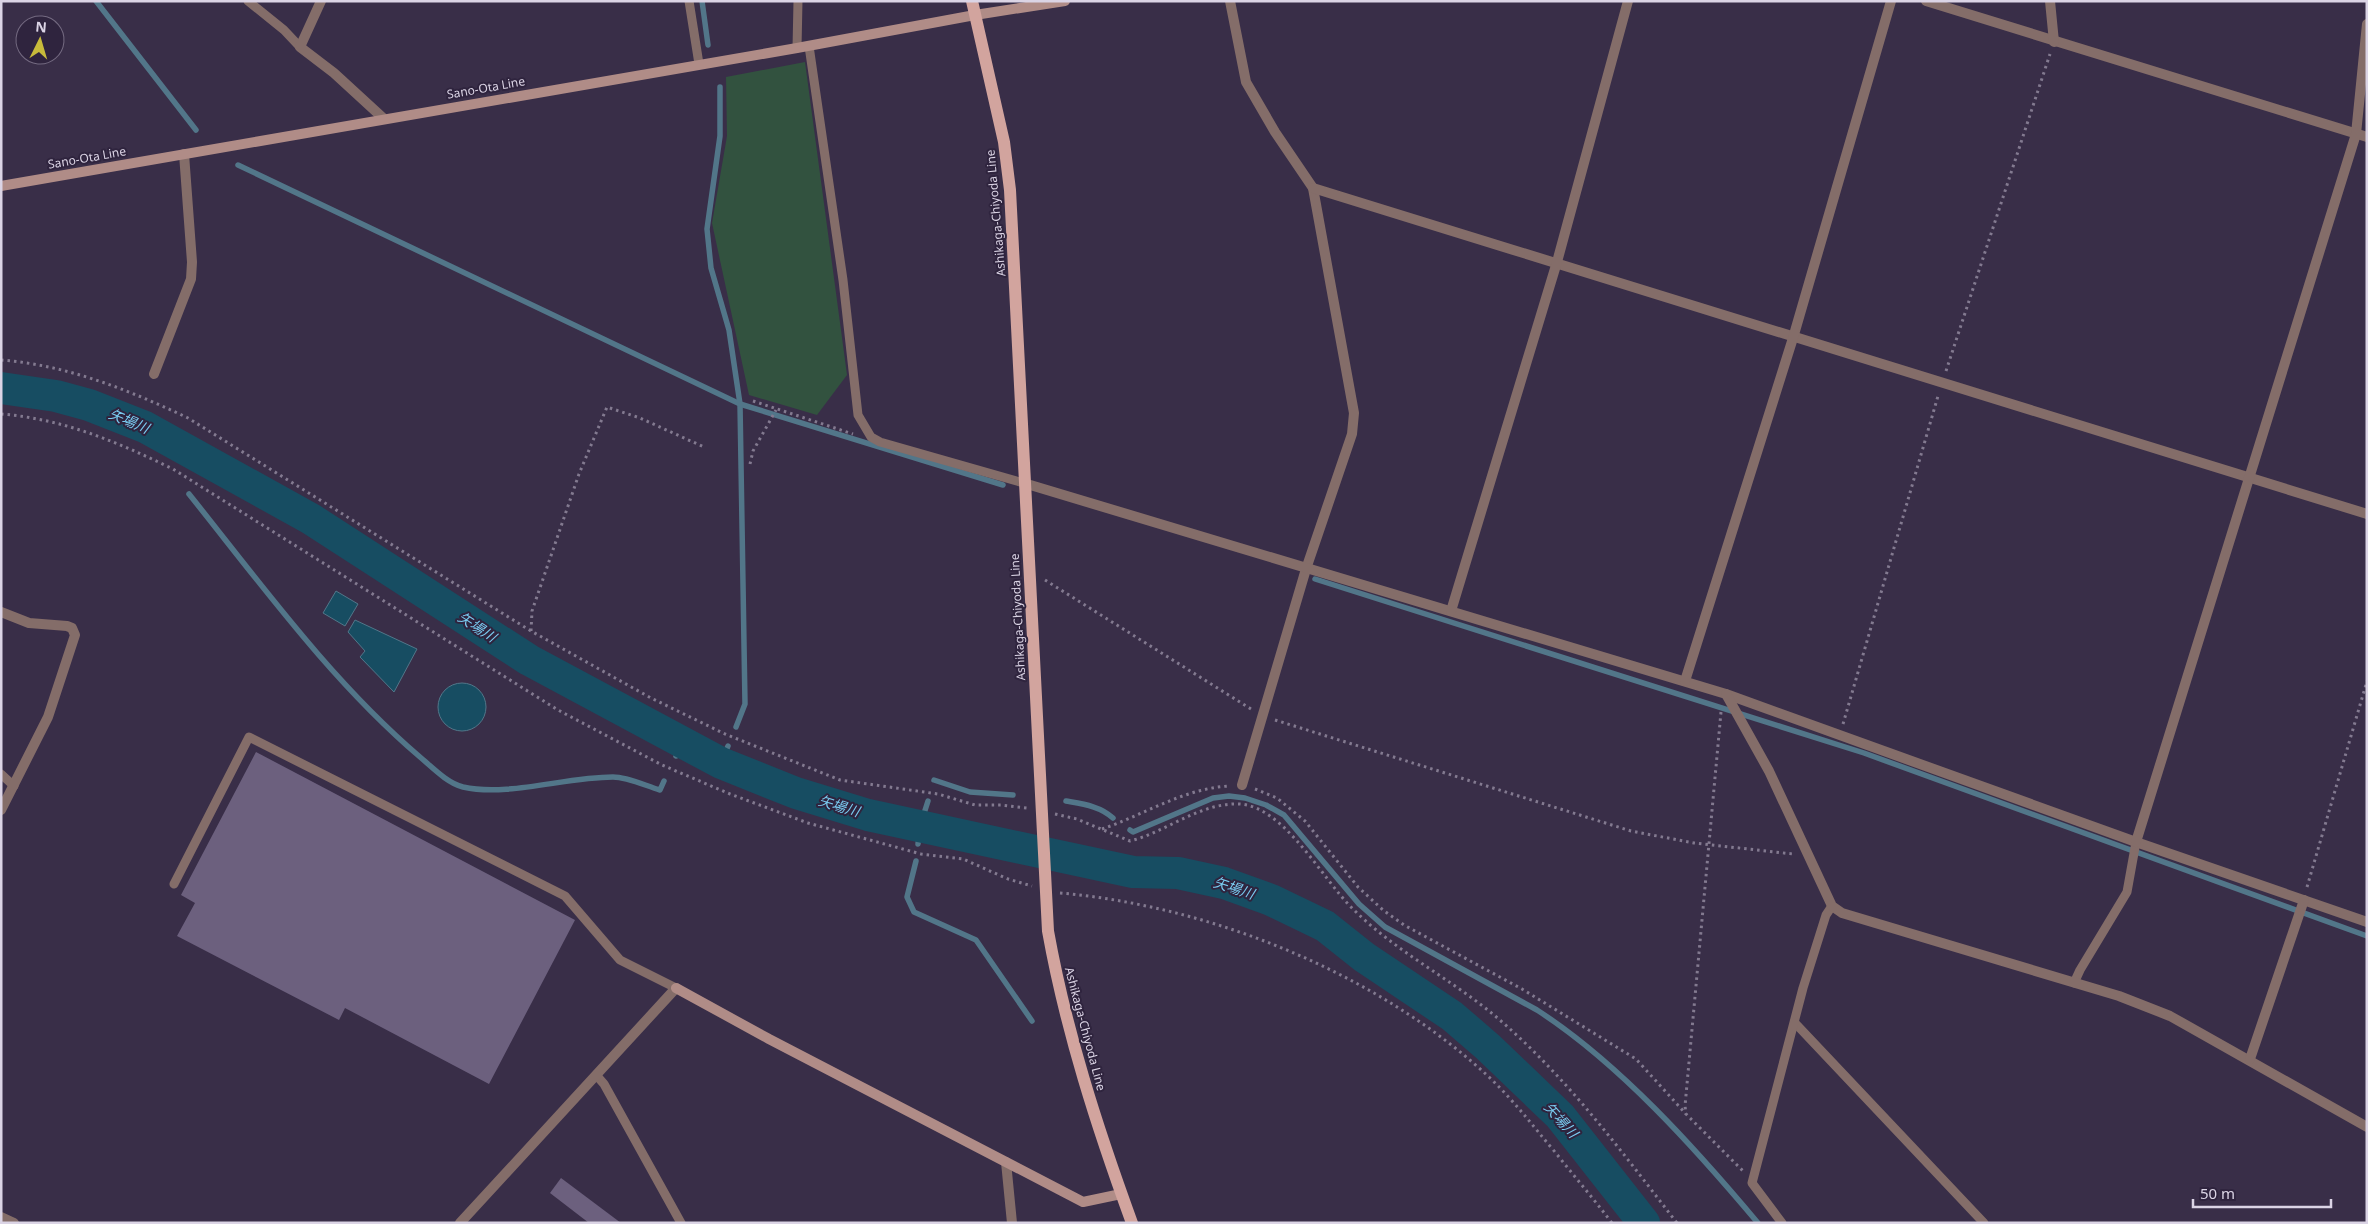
<svg xmlns="http://www.w3.org/2000/svg" width="2368" height="1224" font-family="'Noto Sans','Noto Sans JP',sans-serif">
<style>
.green{fill:#32523f}
.water{fill:#174d62;stroke:#527689}
.lines{fill:none;stroke-linecap:round;stroke-linejoin:round}
.stream{stroke:#527689;stroke-width:5.5}
.river{stroke:#174d62;stroke-width:32}
.building{fill:#6c607e}
.path{stroke:#837a90;stroke-width:3;stroke-dasharray:2.5 4;stroke-linecap:butt}
.lane{stroke:#846d69;stroke-width:9}
.street{stroke:#846d69;stroke-width:10}
.secondary{stroke:#b08c87;stroke-width:10}
.primary{stroke:#d2a49e;stroke-width:12}
.labels{text-anchor:middle;stroke-width:4;stroke-linejoin:round;paint-order:stroke}
.street-label{font-size:12px;fill:#dbd4e5;stroke:#2f243e}
.water-label{font-size:14px;font-style:italic;fill:#7accf1;stroke:#2f243e}
</style>
<rect width="100%" height="100%" fill="#392e48"/>
<path class="green" d="M805 62 847 375 817 415 749 395 712 223 727 136 726 77Z"/>
<g class="water">
<path d="M336 591 358 604 345 626 323 613Z"/>
<path d="M355 620 417 649 394 692 360 657 365 651 348 632Z"/>
<circle cx="462" cy="707" r="24"/>
</g>
<g class="lines">
<g class="stream">
<path d="M96 1 196 130"/>
<path d="M702 1 708 45"/>
<path d="M720 87V136L707 229 711 268 729 330 740 404 745 704 736 727"/>
<path d="M238 165 740 404 1003 485"/>
<path d="M189 494C261 584 332 682 420 757 432 767 447 783 463 787 508 797 565 777 613 777 628 777 646 786 660 790L664 781"/>
<path d="M1315 579 1864 753 2367 936"/>
<path d="M676 756 682 743"/>
<path d="M721 763 728 746"/>
<path d="M934 780 970 792 1013 795"/>
<path d="M1066 801C1083 804 1100 806 1113 818"/>
<path d="M1130 830 1133 832 1213 798 1229 796 1245 798 1266 805 1284 815 1359 904 1385 927 1537 1010C1619 1063 1695 1148 1758 1223"/>
<path d="M918 844 920 826 928 801"/>
<path d="M916 861 907 897 914 912 976 940 1032 1021"/>
</g>
<path class="river" d="M1 388 56 396 89 405 145 427 311 519 529 660 721 763 796 793 868 815 1133 872 1178 873 1224 883 1271 900 1325 926 1364 957 1452 1016 1488 1047 1560 1116 1644 1223"/>
</g>
<g class="building">
<path d="M256 752 575 920 489 1084 345 1008 339 1020 177 936 195 903 181 895Z"/>
<path d="M561 1178 621 1223H589L550 1193Z"/>
</g>
<g class="lines">
<g class="path">
<path d="M1 360C67 365 129 390 188 418L531 631 651 698 725 734 840 780 938 794 975 805H1001L1027 808"/>
<path d="M1946 371 2050 54"/>
<path d="M753 401 853 434"/>
<path d="M1 414C64 419 117 442 173 469L558 710 662 765 730 794 808 823 921 854 963 859 1008 879 1032 886"/>
<path d="M750 464 753 451 776 410"/>
<path d="M1045 580 1251 709"/>
<path d="M531 631 532 611 579 474 607 407 640 418 704 447"/>
<path d="M1721 712 1685 1106 1686 1114 1743 1171"/>
<path d="M1275 720 1631 831 1694 843 1793 854"/>
<path d="M1843 724 1938 396"/>
<path d="M1255 789 1277 798 1305 821 1358 887 1383 910 1404 925 1522 989 1636 1059 1686 1114"/>
<path d="M1055 814 1077 819 1130 841C1166 832 1201 802 1240 804 1284 807 1322 878 1351 907 1395 952 1454 980 1501 1021 1569 1080 1622 1152 1677 1223"/>
<path d="M1102 829C1144 815 1184 788 1230 786"/>
<path d="M2307 887 2367 681"/>
<path d="M1060 893C1211 906 1379 974 1490 1078 1516 1103 1532 1125 1555 1152 1574 1176 1593 1198 1612 1223"/>
</g>
<g class="lane">
<path d="M248 1 284 30 300 47"/>
<path d="M689 1 699 64"/>
<path d="M809 46 843 280 858 415 871 437 880 442 1027 484"/>
<path d="M797 48 798 1"/>
<path d="M1 774 14 786"/>
<path d="M174 884 249 737 565 896 620 960 676 988"/>
<path d="M2074 983 2080 970 2127 892 2136 842"/>
<path d="M1795 1023 1984 1223"/>
<path d="M597 1076 604 1084 681 1223"/>
<path d="M1782 1223 1752 1183 1803 988 1826 915 1832 906"/>
</g>
<g class="street">
<path d="M321 1 300 47 334 73 383 118"/>
<path d="M1230 1 1246 82 1275 132 1313 188 1354 413 1352 434 1306 569 1242 785"/>
<path d="M1926 1 2367 137"/>
<path d="M2050 1 2054 42"/>
<path d="M1313 188C1664 295 2014 408 2367 514"/>
<path d="M154 374 191 279 192 262 184 154"/>
<path d="M1027 484 1726 694 2136 842 2367 922"/>
<path d="M1451 611 1557 262 1628 1"/>
<path d="M1 612 29 623 67 626 72 628 75 635 48 717 1 810"/>
<path d="M1685 681 1793 338 1891 1"/>
<path d="M1726 694 1769 771 1832 906 1842 913 2119 996 2170 1016 2367 1127"/>
<path d="M2136 842 2356 134 2367 24"/>
<path d="M2250 1059 2304 900"/>
<path d="M1006 1162 1012 1223"/>
<path d="M1 1217 14 1223"/>
<path d="M460 1223 676 988"/>
</g>
<g class="secondary">
<path d="M1 186 797 48 975 15 1065 1"/>
<path d="M676 988 769 1039 1083 1202 1121 1194"/>
</g>
<path class="primary" d="M972 1 1004 142 1010 190C1024 437 1034 684 1048 931 1066 1031 1097 1127 1132 1223"/>
</g>
<g class="labels">
<g class="street-label">
<text transform="translate(486 88) rotate(-10)" y="4">Sano-Ota Line</text>
<text transform="translate(87 158) rotate(-10)" y="4">Sano-Ota Line</text>
<text transform="translate(996 213) rotate(-95)" y="4">Ashikaga-Chiyoda Line</text>
<text transform="translate(1018 617) rotate(-93)" y="4">Ashikaga-Chiyoda Line</text>
<text transform="translate(1085 1029) rotate(75)" y="4">Ashikaga-Chiyoda Line</text>
</g>
<g class="water-label">
<text transform="translate(129 421) rotate(23)" y="5">矢場川</text>
<text transform="translate(477 627) rotate(33)" y="5">矢場川</text>
<text transform="translate(839 806) rotate(17)" y="5">矢場川</text>
<text transform="translate(1234 888) rotate(18)" y="5">矢場川</text>
<text transform="translate(1561 1120) rotate(48)" y="5">矢場川</text>
</g>
</g>
<rect width="2368" height="1224" fill="none" stroke="#dbd4e5" stroke-width="5"/>
<g transform="translate(40 40) rotate(5)"><circle r="24" fill="#2f243e" stroke="#746a81"/>
<path d="M0-4L9 19L0 12L-9 19Z" fill="#c8bb3b"/>
<text y="-8" font-size="14" font-weight="bold" text-anchor="middle" fill="#dbd4e5">N</text>
</g>
<path d="M2193 1199v8h138v-8" fill="none" stroke="#dbd4e5" stroke-width="2.5"/>
<text x="2200" y="1199" font-size="15" fill="#dbd4e5" stroke="#2f243e" stroke-width="4" paint-order="stroke">50 m</text>
</svg>
